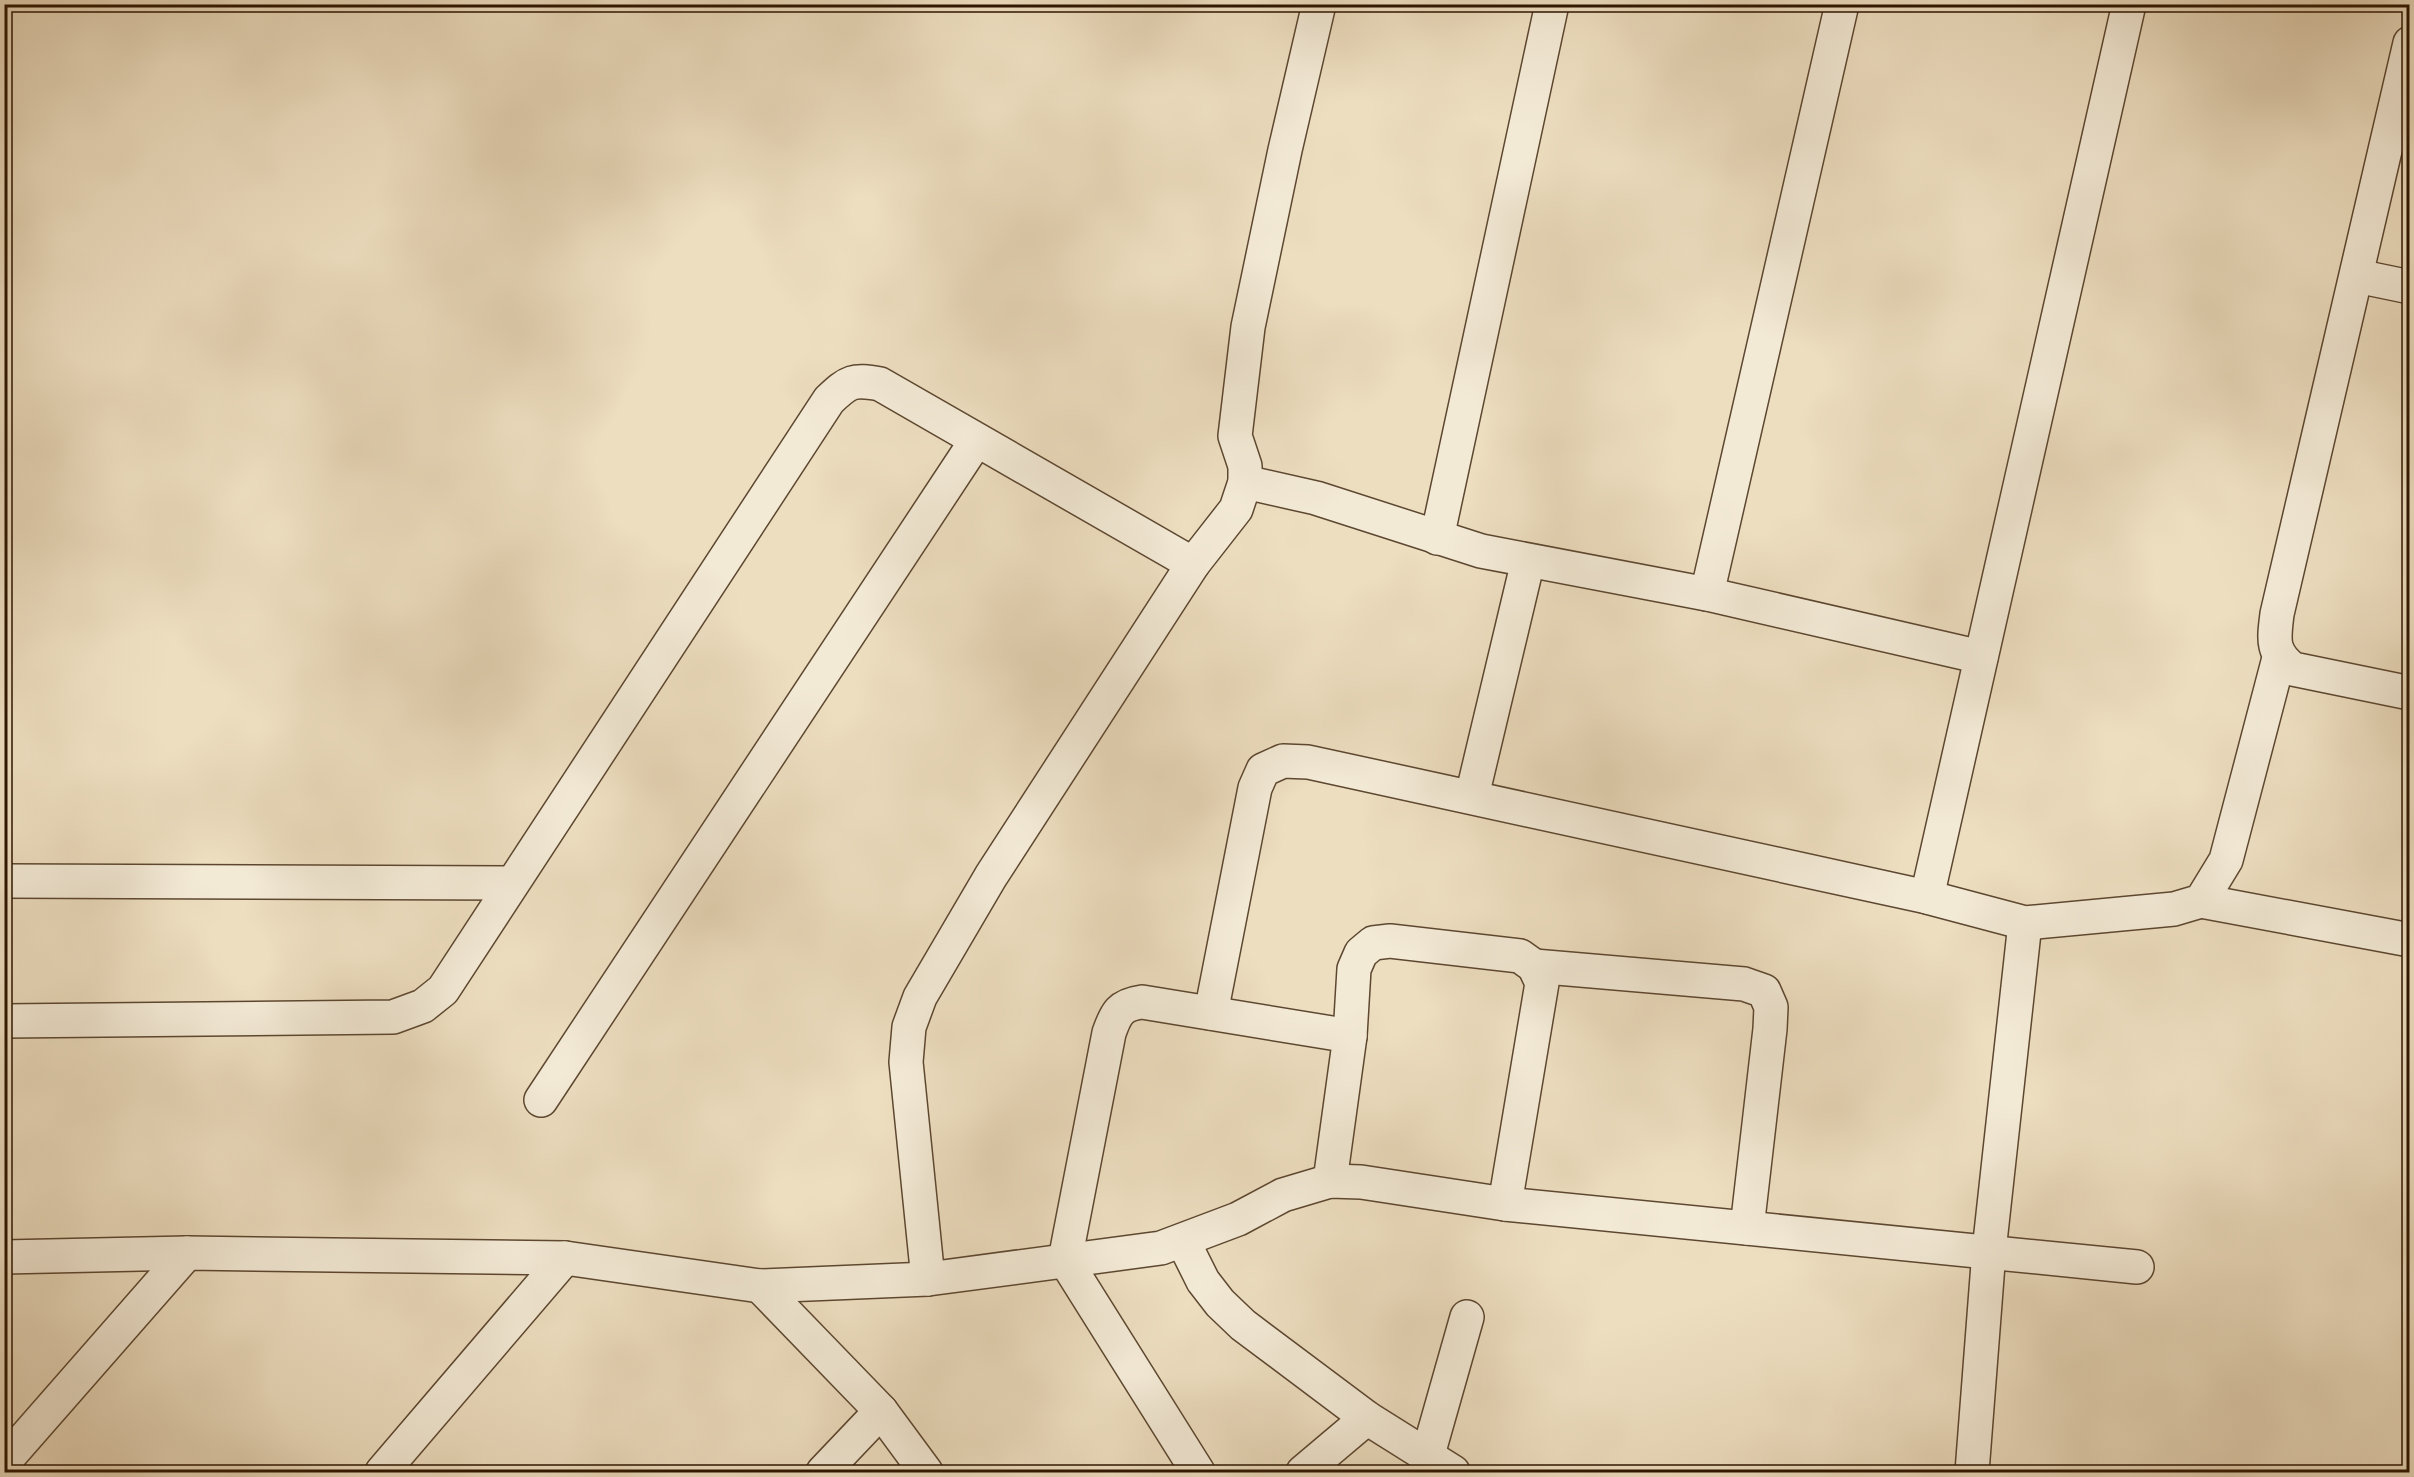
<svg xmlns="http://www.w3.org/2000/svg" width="2414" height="1477" font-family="Alegreya,serif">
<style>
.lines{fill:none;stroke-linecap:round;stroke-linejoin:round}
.street-casing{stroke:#5d4730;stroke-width:36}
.street{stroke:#f3ead6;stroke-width:33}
</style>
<rect width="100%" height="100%" fill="#eddec0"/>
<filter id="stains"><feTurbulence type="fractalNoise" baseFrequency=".00333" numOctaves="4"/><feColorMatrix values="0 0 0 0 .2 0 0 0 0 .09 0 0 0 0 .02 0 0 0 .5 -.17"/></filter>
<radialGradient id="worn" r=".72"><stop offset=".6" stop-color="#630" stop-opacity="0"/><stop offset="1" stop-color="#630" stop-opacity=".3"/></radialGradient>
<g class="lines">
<g class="street-casing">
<g id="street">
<path d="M2410 43 2277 614C2274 639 2271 652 2293 669L2410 693"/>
<path d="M2357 276 2410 287"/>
<path d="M1245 482 1316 498 1481 551 1707 594 1981 657"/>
<path d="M1437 538 1552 4"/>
<path d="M1707 594 1842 4"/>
<path d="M1472 796 1528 561"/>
<path d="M4 881 512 883"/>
<path d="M1927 897 2129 4"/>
<path d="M2201 901 2410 940"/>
<path d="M1534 966 1744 984 1764 991 1771 1007 1770 1029 1747 1228"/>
<path d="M1211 1013 1255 788 1263 770 1283 761 1308 762 1927 897 2025 923 2174 909 2201 901 2226 860 2279 658"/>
<path d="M4 1021 393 1017 423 1006 443 990 829 400C849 381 853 379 880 384L1193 564"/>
<path d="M541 1100 976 441"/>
<path d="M1330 1181 1350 1036 1354 969 1361 953 1373 943 1390 941 1520 956 1534 966 1542 983 1505 1204"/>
<path d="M1183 1241 1203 1281 1220 1303 1243 1325 1367 1418 1453 1472"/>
<path d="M4 1257 187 1253 565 1258 760 1286 928 1279 1161 1248 1238 1219 1283 1195 1330 1181 1361 1182 1505 1204 2137 1267"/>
<path d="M928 1279 906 1062 909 1027 920 997 991 876 1193 564 1236 509 1245 482V466L1235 436 1248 327 1285 150 1319 4"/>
<path d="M760 1286 881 1411 926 1472"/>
<path d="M1427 1458 1467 1317"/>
<path d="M4 1462 187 1253"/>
<path d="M382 1472 565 1258"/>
<path d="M823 1472 881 1411"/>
<path d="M1198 1472 1065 1260 1109 1033C1116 1013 1120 1005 1142 1002L1350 1036"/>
<path d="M1303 1472 1367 1418"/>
<path d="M1972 1472 1989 1251 2025 923"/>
</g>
</g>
<use href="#street" class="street"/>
</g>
<rect width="2414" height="1477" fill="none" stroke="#eddec0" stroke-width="24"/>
<rect x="6" y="6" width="2402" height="1465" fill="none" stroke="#2d1500" stroke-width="3"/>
<rect x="12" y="12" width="2390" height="1453" fill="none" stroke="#2d1500" stroke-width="1.5"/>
<rect width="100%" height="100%" filter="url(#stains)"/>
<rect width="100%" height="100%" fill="url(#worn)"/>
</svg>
